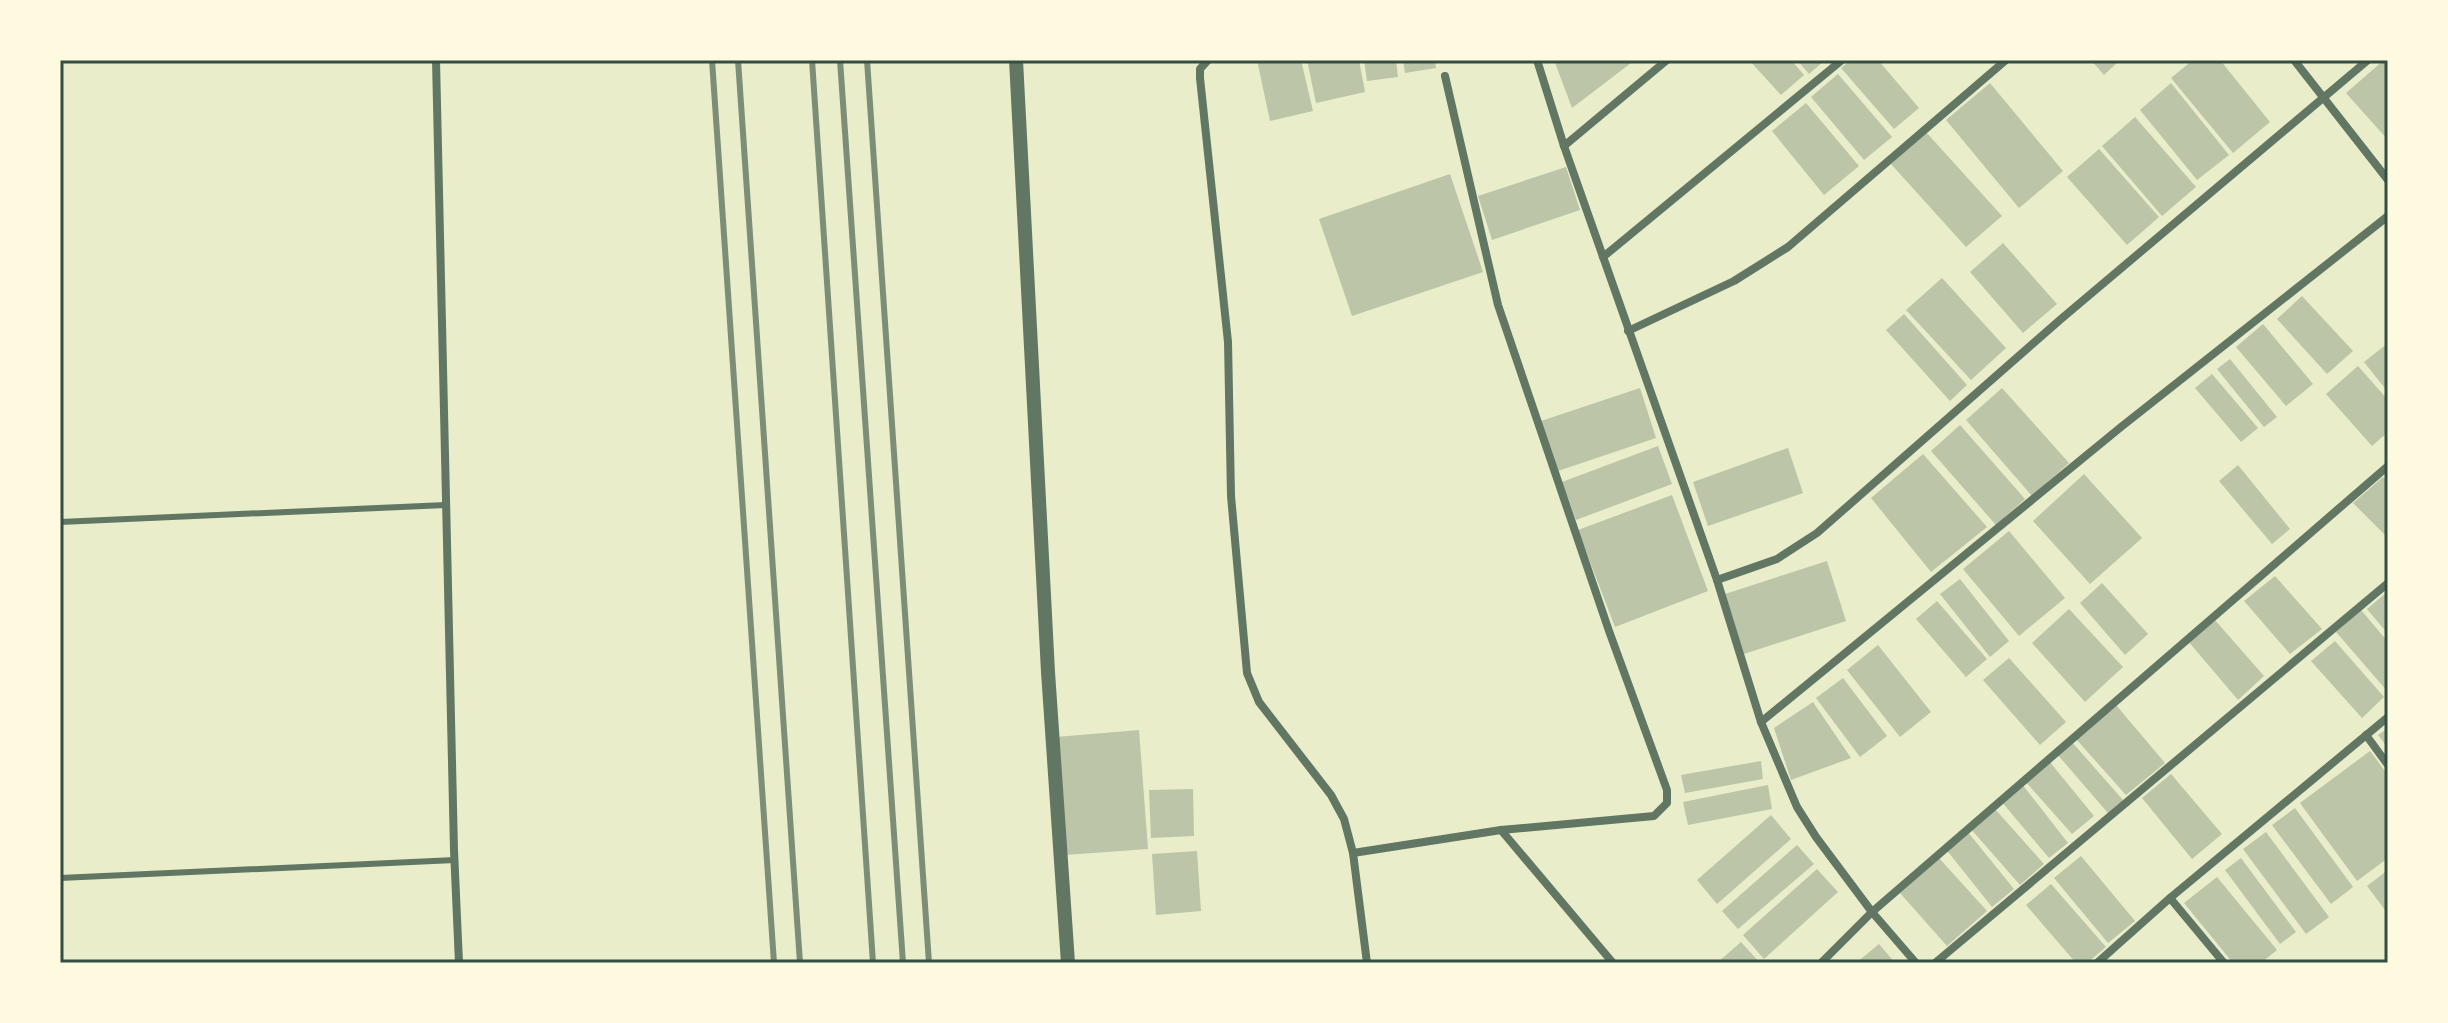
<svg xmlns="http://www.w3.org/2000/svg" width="2448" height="1023" font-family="Lato,sans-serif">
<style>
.building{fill:#bcc5a7}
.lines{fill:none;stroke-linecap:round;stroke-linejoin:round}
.service{stroke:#617663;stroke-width:6}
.minor{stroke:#617663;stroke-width:8}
.tertiary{stroke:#617663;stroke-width:14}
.rail{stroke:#7c8e77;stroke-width:6}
.neatline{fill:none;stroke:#344e41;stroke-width:3}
</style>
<rect width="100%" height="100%" fill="#e9edc9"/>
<g class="building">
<path d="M1257 60H1301L1313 111 1270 121Z"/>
<path d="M1307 60H1359L1365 92 1316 103Z"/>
<path d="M1364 60H1396L1398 77 1367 81Z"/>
<path d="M1403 60H1435L1436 68 1405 73Z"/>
<path d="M1554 60H1635L1572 108Z"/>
<path d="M1749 60H1791L1804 75 1781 95Z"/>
<path d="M1797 60H1825L1809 74Z"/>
<path d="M1851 60H1878L1919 108 1894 129 1841 68Z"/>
<path d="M2091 60H2120L2104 75Z"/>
<path d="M2193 60H2220L2270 122 2233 153 2171 78Z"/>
<path d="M2384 60H2388V140L2346 93Z"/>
<path d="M1838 74 1892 137 1864 160 1811 97Z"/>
<path d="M1990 83 2063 171 2019 208 1946 120Z"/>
<path d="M2171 83 2229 155 2197 180 2140 110Z"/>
<path d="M1806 103 1859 166 1824 195 1772 131Z"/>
<path d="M2135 117 2196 187 2162 216 2102 146Z"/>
<path d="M1926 132 2002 216 1966 247 1891 164Z"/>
<path d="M2099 149 2159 217 2127 245 2067 177Z"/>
<path d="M1566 167 1580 210 1492 240 1478 196Z"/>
<path d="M1450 174 1483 272 1352 316 1319 219Z"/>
<path d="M2003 243 2057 304 2023 333 1970 272Z"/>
<path d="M1942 278 2006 348 1971 380 1906 310Z"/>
<path d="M2302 296 2353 351 2327 374 2277 319Z"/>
<path d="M1904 314 1967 385 1950 401 1886 330Z"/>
<path d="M2263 324 2313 384 2286 406 2236 347Z"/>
<path d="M2388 343V392L2364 362Z"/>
<path d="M2230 359 2277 417 2264 427 2217 369Z"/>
<path d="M2358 366 2388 400V432L2372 446 2326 394Z"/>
<path d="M2212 374 2258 428 2241 442 2195 388Z"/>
<path d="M1640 388 1656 438 1558 471 1541 421Z"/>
<path d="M2002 388 2069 463 2032 496 1966 420Z"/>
<path d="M1960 425 2025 499 1996 525 1931 451Z"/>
<path d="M1658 446 1672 484 1576 520 1562 482Z"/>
<path d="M1788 448 1803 493 1708 526 1693 482Z"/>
<path d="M1923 454 1987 527 1931 572 1871 498Z"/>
<path d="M2238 465 2290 529 2272 544 2219 481Z"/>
<path d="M2084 474 2142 538 2090 584 2033 521Z"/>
<path d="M2383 477 2388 482V538L2353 503Z"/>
<path d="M1672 495 1708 591 1615 627 1578 530Z"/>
<path d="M2009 531 2065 598 2019 636 1963 569Z"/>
<path d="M1827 561 1846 621 1744 654 1725 594Z"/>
<path d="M2275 576 2322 629 2290 654 2244 601Z"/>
<path d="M1960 579 2009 641 1990 657 1940 594Z"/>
<path d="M2102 583 2148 634 2125 655 2080 603Z"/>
<path d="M2386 593 2388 595V634L2367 609Z"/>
<path d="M1937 601 1987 659 1966 677 1916 619Z"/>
<path d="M2069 609 2123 667 2085 702 2032 643Z"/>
<path d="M2361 610 2388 642V692L2336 632Z"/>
<path d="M2214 619 2264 676 2238 700 2188 641Z"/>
<path d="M2335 641 2384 697 2362 718 2311 661Z"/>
<path d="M1878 645 1931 712 1900 737 1847 670Z"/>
<path d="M2009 658 2066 722 2040 745 1983 680Z"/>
<path d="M1843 678 1887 736 1860 757 1816 698Z"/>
<path d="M1813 702 1851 758 1791 780 1774 728Z"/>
<path d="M2116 705 2165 763 2126 795 2076 739Z"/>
<path d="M2388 728V748L2378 735Z"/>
<path d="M1139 730 1148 849 1065 855 1056 737Z"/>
<path d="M2071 741 2123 800 2108 813 2057 754Z"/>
<path d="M2370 751 2388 775V858L2357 881 2300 803Z"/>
<path d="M1761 761 1763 779 1685 793 1681 775Z"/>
<path d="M2049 761 2094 816 2072 834 2025 781Z"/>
<path d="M2171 774 2222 834 2192 859 2142 798Z"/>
<path d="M2022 784 2068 843 2049 858 2001 801Z"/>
<path d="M1768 785 1772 809 1688 825 1683 802Z"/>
<path d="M1193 789 1194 836 1151 838 1149 790Z"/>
<path d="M2295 808 2353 887 2331 904 2272 825Z"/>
<path d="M1995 809 2044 864 2020 885 1970 828Z"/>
<path d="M1771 815 1791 839 1717 904 1697 880Z"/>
<path d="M1967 831 2014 889 1992 907 1945 848Z"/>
<path d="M2266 832 2329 917 2306 934 2243 849Z"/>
<path d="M1797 845 1814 864 1738 929 1722 911Z"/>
<path d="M1197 851 1201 911 1156 915 1152 854Z"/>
<path d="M2081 856 2135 921 2108 943 2054 878Z"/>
<path d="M1939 858 1987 911 1947 946 1900 893Z"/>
<path d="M2241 858 2296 932 2280 944 2225 870Z"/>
<path d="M1817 869 1838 892 1764 959 1743 935Z"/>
<path d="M2388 870V914L2367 886Z"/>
<path d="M2217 877 2277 950 2261 963H2233L2184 903Z"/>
<path d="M2051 884 2106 947 2087 963H2076L2026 905Z"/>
<path d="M1741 942 1760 963H1717Z"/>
<path d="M1879 944 1895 963H1856Z"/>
</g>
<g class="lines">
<g class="service">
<path d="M60 522 446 505"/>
<path d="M60 878 455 860"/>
</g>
<g class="minor">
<path d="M436 60 454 850 459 963"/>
<path d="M1208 60 1200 69V78L1228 342 1231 496 1247 673 1259 702 1331 795 1344 819 1353 853"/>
<path d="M1537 60 1564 146 1717 580 1761 722 1797 807 1816 837 1872 912 1916 963"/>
<path d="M2294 60 2388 180"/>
<path d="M1564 146 1667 60"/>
<path d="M1603 257 1842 60"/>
<path d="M1628 331 1734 281 1788 247 2006 60"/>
<path d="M1717 580 1777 559 1817 533 2061 319 2368 60"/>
<path d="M1761 722 2121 427 2388 216"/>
<path d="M2366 735 2388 765"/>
<path d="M1501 830 1613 963"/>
<path d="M2170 898 2224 963"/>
<path d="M1367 963 1353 853 1501 830 1654 816 1667 803V790L1609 631 1498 305 1445 76"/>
<path d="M1821 963 1872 912 2388 466"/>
<path d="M1935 963 2388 583"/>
<path d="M2097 963 2170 898 2388 717"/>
</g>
<path class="tertiary" d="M1016 60 1048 672 1068 963"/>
<g class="rail">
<path d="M712 60 774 963"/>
<path d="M738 60 800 963"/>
<path d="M812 60 873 963"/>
<path d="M840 60 903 963"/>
<path d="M867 60 929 963"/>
</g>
</g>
<rect width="2448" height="1023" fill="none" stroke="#fefae0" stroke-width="124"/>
<rect x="62" y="62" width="2324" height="899" class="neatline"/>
</svg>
